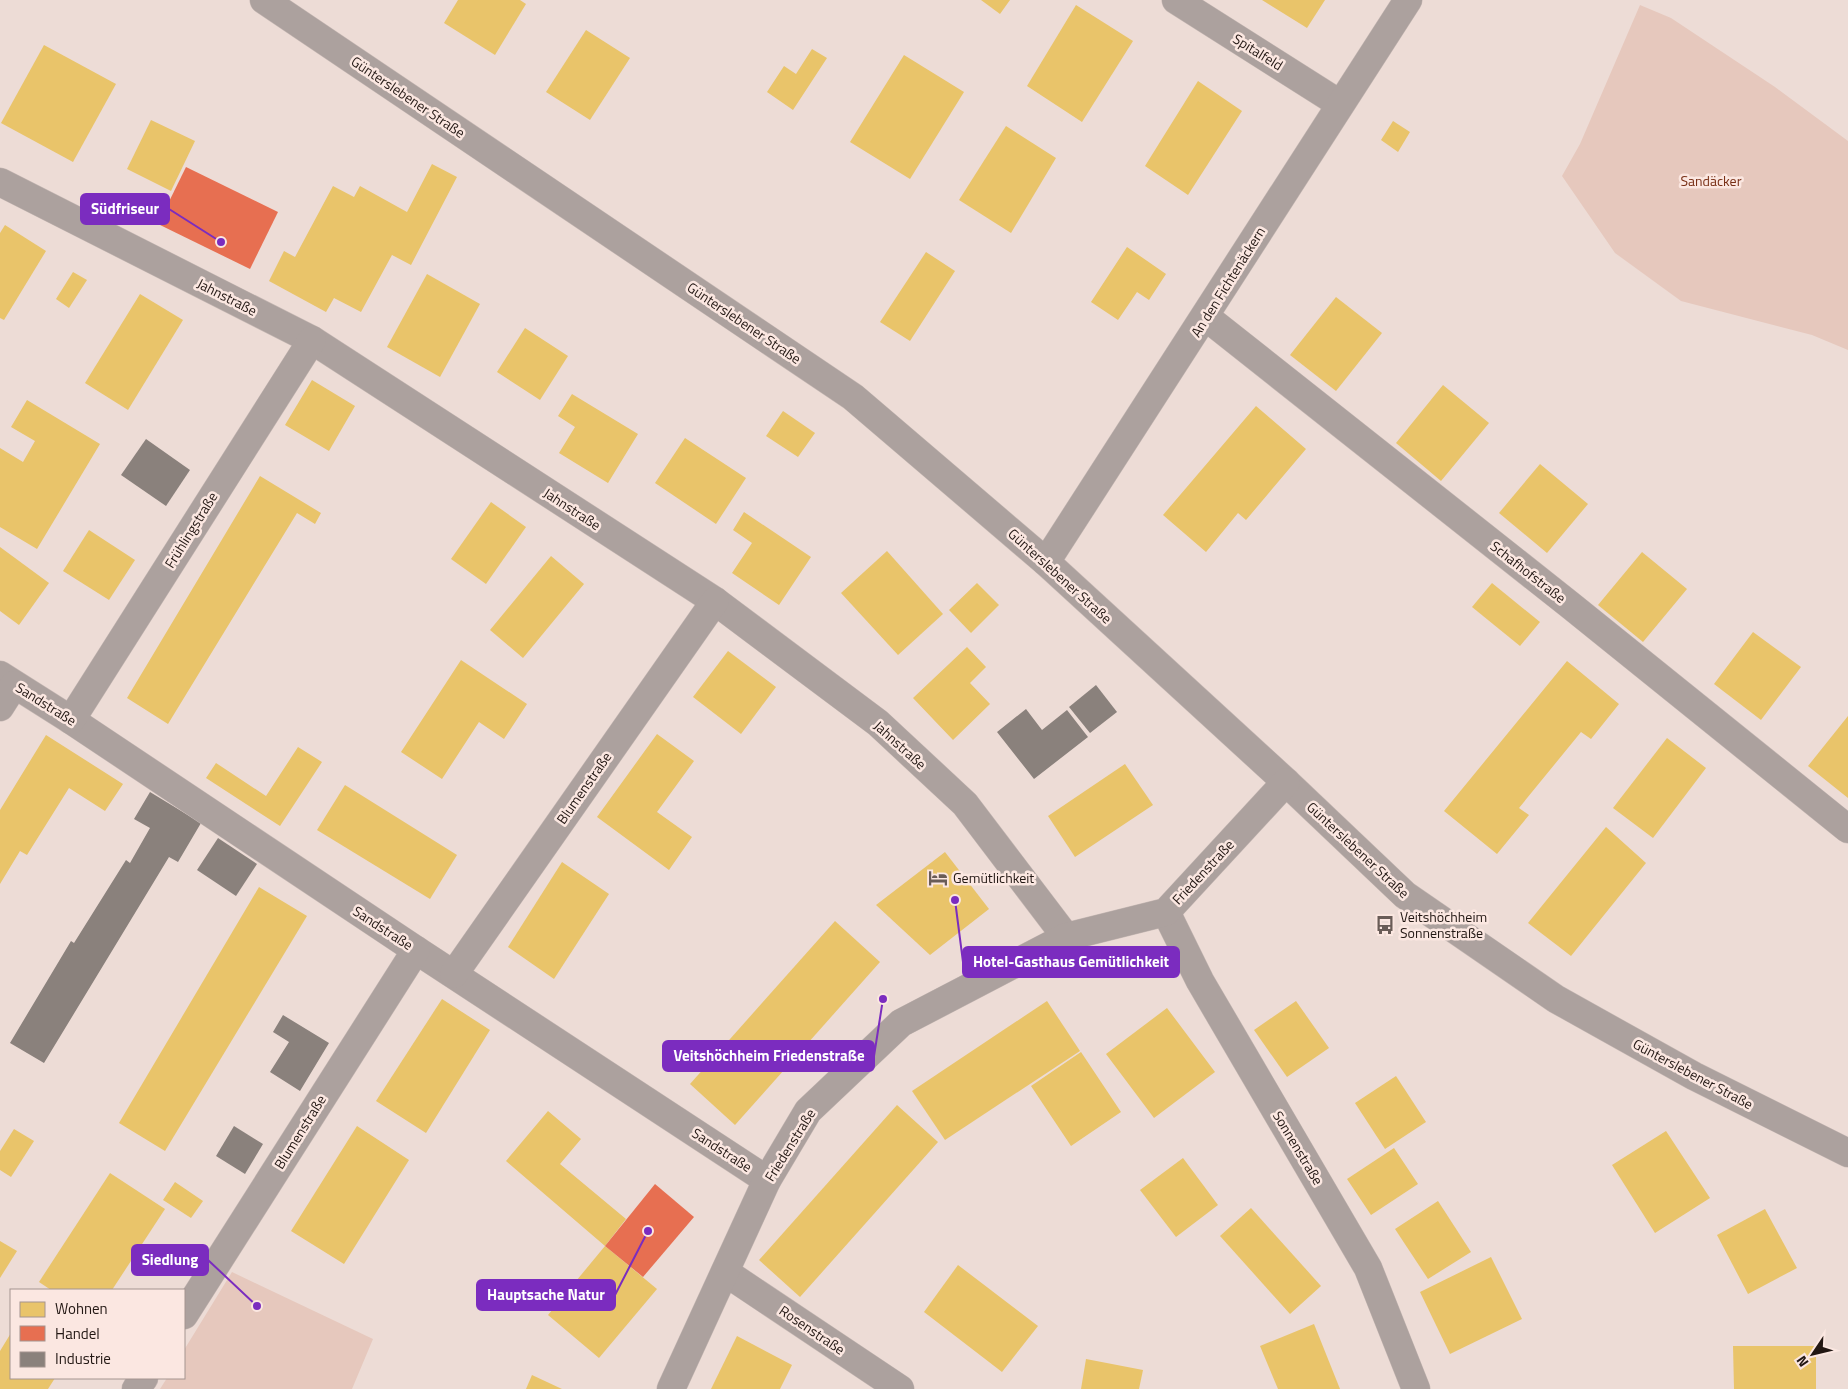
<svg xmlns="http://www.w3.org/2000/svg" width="1848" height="1389" font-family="'Titillium Web',sans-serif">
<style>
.green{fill:#e6c8bd}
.homes{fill:#e9c46a}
.shops{fill:#e76f51}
.industry{fill:#8a817c}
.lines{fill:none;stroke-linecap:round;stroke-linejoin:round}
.minor-casing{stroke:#c7b9b5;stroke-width:29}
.minor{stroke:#aca19e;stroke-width:28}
.labels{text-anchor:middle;stroke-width:5;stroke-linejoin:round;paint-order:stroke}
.street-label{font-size:14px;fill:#221713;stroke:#fbe7e1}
.park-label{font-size:14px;fill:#782f15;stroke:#fbe7e1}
.poi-label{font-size:14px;fill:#221713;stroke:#fbe7e1;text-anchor:start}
.leader{fill:none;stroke:#7b2cbf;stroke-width:2}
.callout-dot{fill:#7b2cbf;stroke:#fbe7e1;stroke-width:2}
.callout{fill:#7b2cbf;stroke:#7b2cbf;stroke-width:2}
.callout-label{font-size:15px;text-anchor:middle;font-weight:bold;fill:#fff}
</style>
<rect width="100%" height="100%" fill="#eddcd6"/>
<g class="green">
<path d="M1640 5 1671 18 1775 87 1848 141V350L1812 335 1681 301 1615 253 1562 176 1580 144Z"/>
<path d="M232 1272 373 1339 352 1389H160L167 1378H184V1350Z"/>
</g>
<g class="homes">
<path d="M458 0H520L526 4 495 55 444 23Z"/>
<path d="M981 0H1010L1000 14Z"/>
<path d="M1262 0H1325L1307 28Z"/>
<path d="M1076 5 1133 41 1082 122 1027 86Z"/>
<path d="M586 30 630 58 590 120 546 92Z"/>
<path d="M44 45 116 84 73 162 1 123Z"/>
<path d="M812 49 827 58 793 110 767 92 784 66 796 74Z"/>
<path d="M904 55 964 92 910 179 850 142Z"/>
<path d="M1198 81 1242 111 1188 195 1145 166Z"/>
<path d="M151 120 195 141 171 191 127 169Z"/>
<path d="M1393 121 1410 132 1398 152 1381 140Z"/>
<path d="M1006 126 1056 158 1011 233 959 200Z"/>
<path d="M432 164 457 177 411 265 392 255 361 312 334 298 326 312 269 281 284 251 295 257 333 186 354 197 360 186 407 212Z"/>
<path d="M5 225 46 251 4 320 0 318V233Z"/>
<path d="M1127 247 1166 274 1149 300 1137 292 1118 320 1091 302Z"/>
<path d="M926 252 955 271 910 341 880 322Z"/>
<path d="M73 272 87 280 69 308 56 299Z"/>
<path d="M427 274 480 304 440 377 387 347Z"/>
<path d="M140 294 183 320 128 410 85 383Z"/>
<path d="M1336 297 1382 333 1336 391 1290 355Z"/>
<path d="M525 328 568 356 540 400 497 372Z"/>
<path d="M312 380 355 406 329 451 285 425Z"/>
<path d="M1443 385 1489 423 1441 481 1396 443Z"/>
<path d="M572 394 638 434 608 483 559 453 575 427 558 416Z"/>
<path d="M27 400 100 444 37 549 0 527V448L23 462 35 441 11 427Z"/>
<path d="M1256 406 1306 449 1246 520 1238 513 1206 552 1163 515Z"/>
<path d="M783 411 815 433 798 457 766 436Z"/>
<path d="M685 438 746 478 716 524 655 483Z"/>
<path d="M1540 464 1588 504 1547 553 1499 513Z"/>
<path d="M260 476 321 513 315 524 297 513 168 724 127 698Z"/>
<path d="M491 502 526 527 486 584 451 559Z"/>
<path d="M744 512 811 557 779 605 732 573 752 543 733 530Z"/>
<path d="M89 530 135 560 109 600 63 571Z"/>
<path d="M0 547 49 583 19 625 0 611Z"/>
<path d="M887 551 943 614 898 655 841 593Z"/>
<path d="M1642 552 1687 589 1643 642 1598 605Z"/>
<path d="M551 556 584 584 523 658 490 630Z"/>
<path d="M977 583 999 605 971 633 949 610Z"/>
<path d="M1492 583 1540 622 1520 646 1472 607Z"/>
<path d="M1753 632 1801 667 1761 720 1714 684Z"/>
<path d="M967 647 986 667 970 683 990 704 953 740 913 698Z"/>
<path d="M728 651 776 687 741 734 693 697Z"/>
<path d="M461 660 527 704 504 739 479 722 442 779 401 752Z"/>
<path d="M1567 661 1619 704 1591 739 1581 732 1519 808 1529 815 1497 854 1444 811Z"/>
<path d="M1848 716V798L1808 766Z"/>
<path d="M657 734 694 761 657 812 692 837 669 870 597 817Z"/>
<path d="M46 735 123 784 105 811 69 788 27 855 20 851 0 884V810Z"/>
<path d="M1667 738 1706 768 1653 838 1613 808Z"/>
<path d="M298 747 322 762 280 826 206 778 216 763 266 796Z"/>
<path d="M1125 764 1153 805 1075 857 1048 816Z"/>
<path d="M345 785 457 855 430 899 317 830Z"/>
<path d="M1606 827 1646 863 1571 956 1528 923Z"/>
<path d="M945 852 989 909 930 955 876 905Z"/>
<path d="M562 862 609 894 554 979 508 947Z"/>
<path d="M259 887 307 916 165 1151 119 1123Z"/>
<path d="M835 921 880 962 735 1125 690 1084Z"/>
<path d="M442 999 490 1030 426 1133 376 1101Z"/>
<path d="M1047 1001 1080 1051 945 1140 912 1091Z"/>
<path d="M1296 1001 1329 1048 1287 1077 1254 1030Z"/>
<path d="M1167 1008 1215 1072 1154 1118 1106 1054Z"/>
<path d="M1081 1052 1121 1112 1071 1146 1031 1086Z"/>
<path d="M1396 1076 1426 1122 1385 1149 1355 1103Z"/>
<path d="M897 1105 938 1142 800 1297 759 1260Z"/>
<path d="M548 1111 581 1139 560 1164 626 1219 605 1246 506 1161Z"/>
<path d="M357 1126 409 1160 344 1264 291 1231Z"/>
<path d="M14 1129 34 1141 11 1177 0 1170V1151Z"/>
<path d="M1666 1131 1710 1198 1655 1233 1612 1165Z"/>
<path d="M1394 1148 1418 1184 1371 1215 1347 1179Z"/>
<path d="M1183 1158 1218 1205 1176 1237 1140 1190Z"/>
<path d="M110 1173 165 1209 112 1290H51L39 1282Z"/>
<path d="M175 1182 203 1201 191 1218 163 1200Z"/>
<path d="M1438 1201 1471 1252 1428 1279 1395 1229Z"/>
<path d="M1251 1208 1321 1286 1290 1314 1220 1236Z"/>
<path d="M1765 1209 1797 1268 1748 1294 1717 1235Z"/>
<path d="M0 1241 17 1251 0 1278Z"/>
<path d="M605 1246 657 1289 599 1358 548 1315Z"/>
<path d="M1491 1257 1522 1319 1450 1354 1420 1292Z"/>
<path d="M958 1265 1038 1326 1002 1372 924 1312Z"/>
<path d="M1314 1324 1340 1389H1278L1260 1346Z"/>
<path d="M11 1333V1378H55L48 1389H0V1351Z"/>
<path d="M737 1336 792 1365 780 1389H711Z"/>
<path d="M1733 1346H1816V1389H1734Z"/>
<path d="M1086 1359 1143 1370 1139 1389H1081Z"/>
<path d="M532 1375 562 1389H526Z"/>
</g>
<g class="shops">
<path d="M186 167 278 212 250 269 158 224Z"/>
<path d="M655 1184 694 1217 643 1277 605 1246Z"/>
</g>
<g class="industry">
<path d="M146 439 190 470 166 506 121 475Z"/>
<path d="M1096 685 1117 712 1090 733 1069 707Z"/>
<path d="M1026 709 1042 730 1067 710 1088 737 1034 779 997 732Z"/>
<path d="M150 792 201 823 178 862 169 857 44 1063 10 1043 71 941 74 943 126 860 130 863 150 828 134 819Z"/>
<path d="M218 838 257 864 236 896 197 870Z"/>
<path d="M283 1015 329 1043 300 1091 270 1072 289 1042 273 1032Z"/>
<path d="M234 1126 263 1144 245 1174 216 1156Z"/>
</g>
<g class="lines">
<g class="minor-casing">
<g id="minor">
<path d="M264 0 853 397 1046 562 1286 782 1405 895 1556 999 1694 1076 1848 1153"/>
<path d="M1176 0 1340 104"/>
<path d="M0 182 312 340 715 601 878 723 965 804 1066 937"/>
<path d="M1206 317 1570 605 1848 829"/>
<path d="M1046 562 1408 0"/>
<path d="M0 675 71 720 416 950 767 1180"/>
<path d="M0 707 14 685"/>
<path d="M71 720 312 340"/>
<path d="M1166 912 1200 981 1368 1268 1416 1389"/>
<path d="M454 974 715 601"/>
<path d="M725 1272 900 1389"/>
<path d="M184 1315 416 950"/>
<path d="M136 1389 144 1378"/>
<path d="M671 1389 767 1180 808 1111 901 1023 1066 937 1166 912 1286 782"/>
</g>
</g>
<use href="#minor" class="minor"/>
</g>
<defs>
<g id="hotel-bare" transform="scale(1.5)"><path d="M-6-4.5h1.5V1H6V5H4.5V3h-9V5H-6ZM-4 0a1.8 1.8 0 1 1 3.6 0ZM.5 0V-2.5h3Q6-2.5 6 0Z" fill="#695c57" stroke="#fbe7e1" stroke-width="2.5" paint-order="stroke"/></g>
<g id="bus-bare" transform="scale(1.5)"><path d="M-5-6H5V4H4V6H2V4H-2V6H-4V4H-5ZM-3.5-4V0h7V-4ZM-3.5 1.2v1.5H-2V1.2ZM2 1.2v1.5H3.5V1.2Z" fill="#695c57" stroke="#fbe7e1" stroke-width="2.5" paint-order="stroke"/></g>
</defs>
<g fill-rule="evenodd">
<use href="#hotel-bare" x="938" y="878"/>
<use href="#bus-bare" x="1385" y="925"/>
</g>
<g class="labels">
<g class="street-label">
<text transform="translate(1258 52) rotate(32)" y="5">Spitalfeld</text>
<text transform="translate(408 97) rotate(34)" y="5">Günterslebener Straße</text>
<text transform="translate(1228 282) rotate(-58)" y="5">An den Fichtenäckern</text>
<text transform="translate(227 297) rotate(27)" y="5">Jahnstraße</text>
<text transform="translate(744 323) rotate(34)" y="5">Günterslebener Straße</text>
<text transform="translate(572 509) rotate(33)" y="5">Jahnstraße</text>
<text transform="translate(191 530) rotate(-58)" y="5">Frühlingstraße</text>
<text transform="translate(1528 572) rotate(38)" y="5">Schafhofstraße</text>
<text transform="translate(1060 576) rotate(42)" y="5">Günterslebener Straße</text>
<text transform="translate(46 704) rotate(32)" y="5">Sandstraße</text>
<text transform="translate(900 745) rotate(42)" y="5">Jahnstraße</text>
<text transform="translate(584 788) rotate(-55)" y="5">Blumenstraße</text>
<text transform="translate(1358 850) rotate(43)" y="5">Günterslebener Straße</text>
<text transform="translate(1203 872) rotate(-47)" y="5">Friedenstraße</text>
<text transform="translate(383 928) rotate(33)" y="5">Sandstraße</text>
<text transform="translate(1693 1074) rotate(28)" y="5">Günterslebener Straße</text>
<text transform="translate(300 1132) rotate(-58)" y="5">Blumenstraße</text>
<text transform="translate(790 1145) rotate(-58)" y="5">Friedenstraße</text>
<text transform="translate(1298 1148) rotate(59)" y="5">Sonnenstraße</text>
<text transform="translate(722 1150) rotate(33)" y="5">Sandstraße</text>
<text transform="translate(812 1330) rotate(34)" y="5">Rosenstraße</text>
</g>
<g class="park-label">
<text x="1711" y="186">Sandäcker</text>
</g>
<g class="poi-label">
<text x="953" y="883">Gemütlichkeit</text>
<text x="1400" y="922">Veitshöchheim<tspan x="1400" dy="16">Sonnenstraße</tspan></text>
</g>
</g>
<path class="leader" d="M221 242L169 209M955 900L963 962M883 999L874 1056M257 1306L208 1260M648 1231L615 1295"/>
<g class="callout-dot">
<circle cx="221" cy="242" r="5"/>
<circle cx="955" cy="900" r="5"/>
<circle cx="883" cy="999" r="5"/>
<circle cx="257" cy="1306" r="5"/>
<circle cx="648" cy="1231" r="5"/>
</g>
<g class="callout">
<rect x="81" y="194" width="88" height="30" rx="5"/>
<rect x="963" y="947" width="216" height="30" rx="5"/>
<rect x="663" y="1041" width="211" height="30" rx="5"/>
<rect x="132" y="1245" width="76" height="30" rx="5"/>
<rect x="477" y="1280" width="138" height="30" rx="5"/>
</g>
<g class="callout-label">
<text x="125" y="214">Südfriseur</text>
<text x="1071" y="967">Hotel-Gasthaus Gemütlichkeit</text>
<text x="769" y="1061">Veitshöchheim Friedenstraße</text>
<text x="170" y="1265">Siedlung</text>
<text x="546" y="1300">Hauptsache Natur</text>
</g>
<rect x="10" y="1289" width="175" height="90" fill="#fbe7e1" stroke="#a4948f"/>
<rect x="20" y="1302" width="25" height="15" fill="#e9c46a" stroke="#a4948f"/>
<text x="55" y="1314" font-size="15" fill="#221713">Wohnen</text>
<rect x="20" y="1326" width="25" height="15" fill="#e76f51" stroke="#a4948f"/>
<text x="55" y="1339" font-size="15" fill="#221713">Handel</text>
<rect x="20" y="1352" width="25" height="15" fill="#8a817c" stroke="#a4948f"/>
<text x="55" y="1364" font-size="15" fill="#221713">Industrie</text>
<g transform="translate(1813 1354) rotate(235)" stroke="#fbe7e1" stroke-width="4" paint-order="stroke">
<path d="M0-4L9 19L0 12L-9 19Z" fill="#221713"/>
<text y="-8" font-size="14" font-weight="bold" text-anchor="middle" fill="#221713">N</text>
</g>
</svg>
